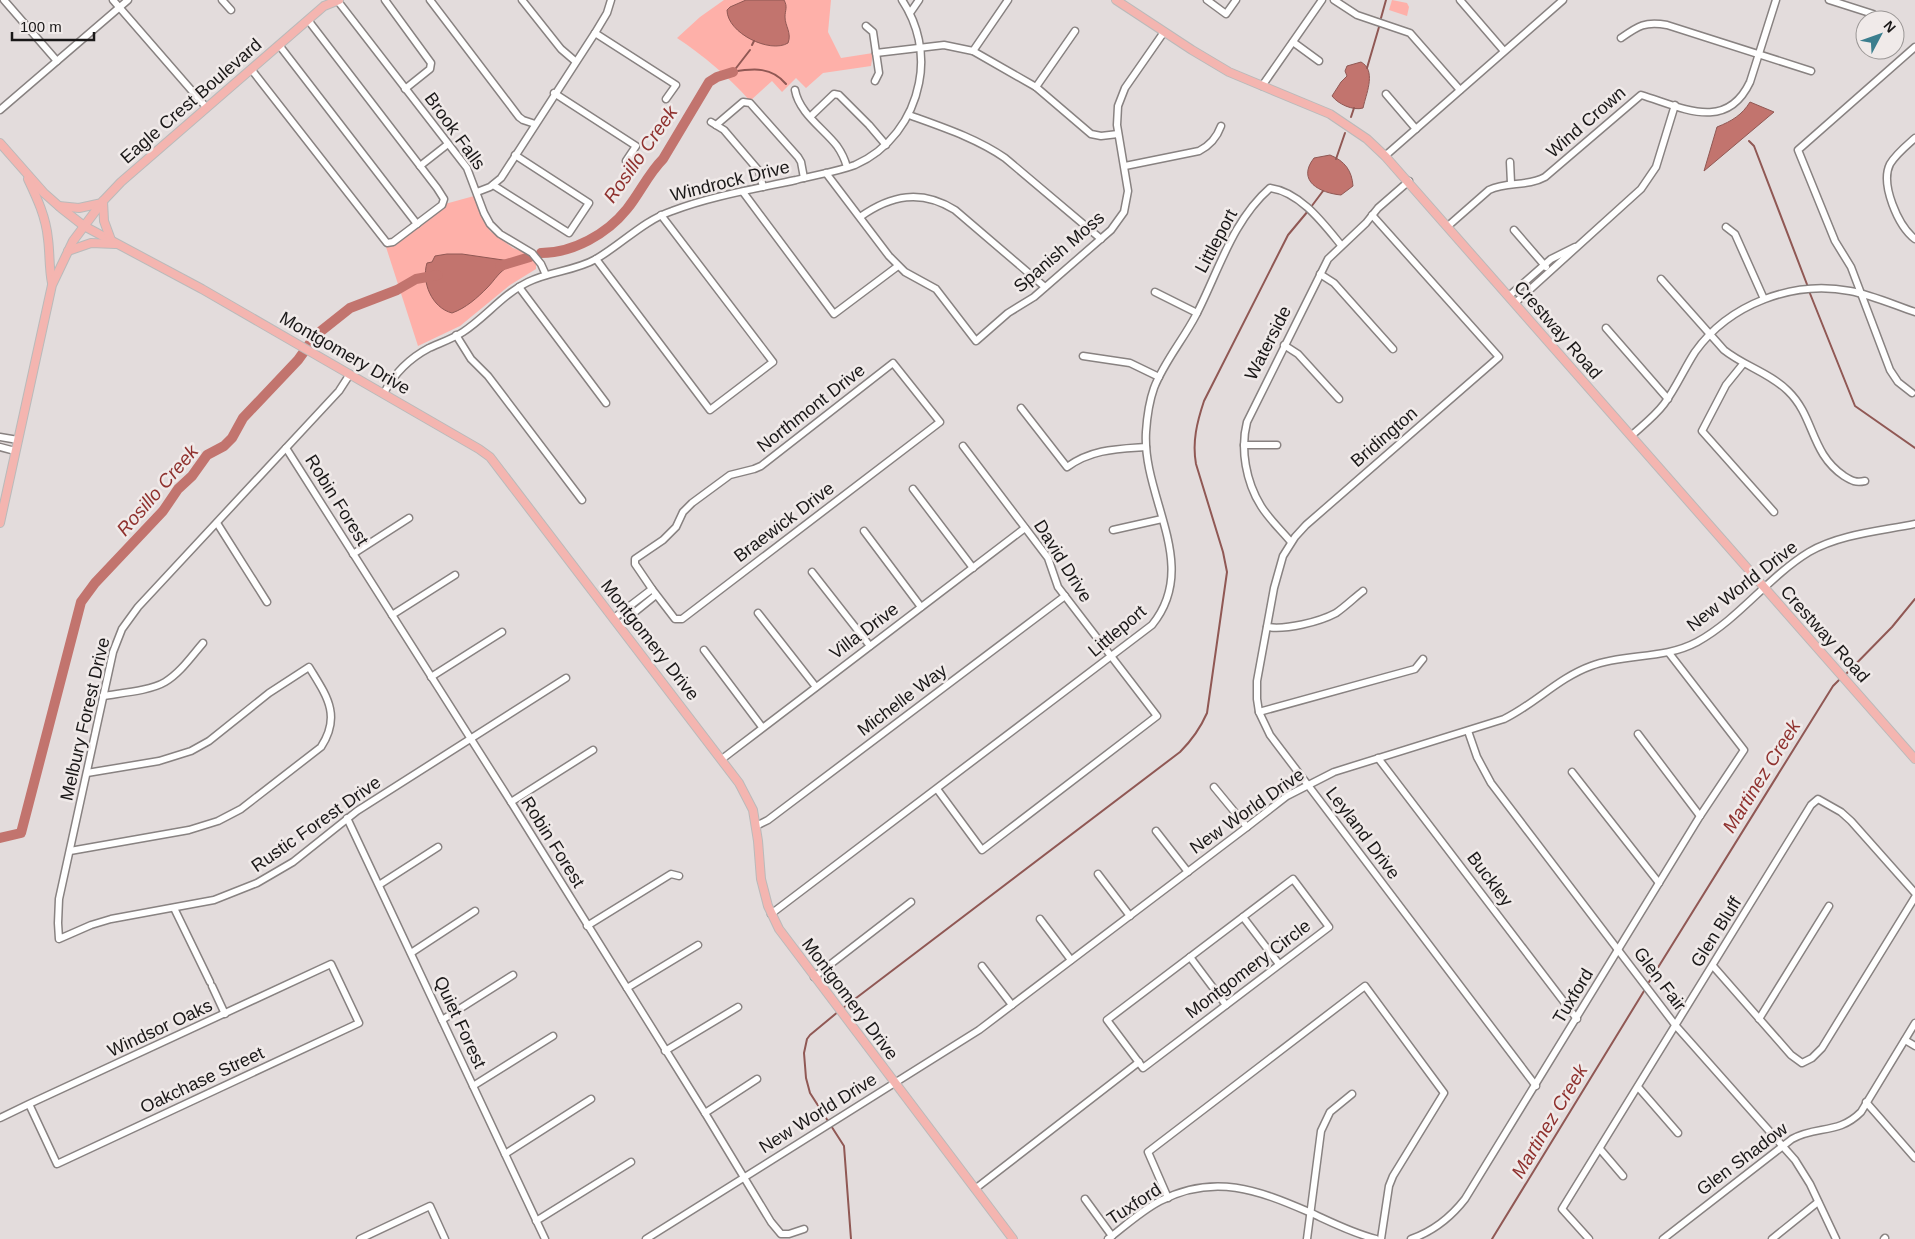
<svg xmlns="http://www.w3.org/2000/svg" width="1915" height="1239" font-family="Arial,sans-serif">
<style>
.green{fill:#feb0a9}
.water{fill:#c2746e;stroke:#905854}
.lines{fill:none;stroke-linecap:round;stroke-linejoin:round}
.stream{stroke:#905854;stroke-width:2}
.river{stroke:#c2746e;stroke-width:10}
.minor-casing{stroke:#888281;stroke-width:9}
.major-casing{stroke:#bababa;stroke-width:10}
.minor{stroke:#fff;stroke-width:6}
.major{stroke:#f4b5b0;stroke-width:8}
.labels{text-anchor:middle;stroke-width:5;stroke-linejoin:round;paint-order:stroke}
.street-label{font-size:18px;fill:#1a1818;stroke:#f0eae9}
.water-label{font-size:19px;font-style:italic;fill:#8f312e;stroke:#f0eae9}
</style>
<rect width="100%" height="100%" fill="#e3dcdc"/>
<g class="green">
<path d="M724 0H831L828 32 841 58 873 53 871 66 823 73 806 88 796 78 782 92 772 81 750 101C728 76 704 56 677 38L700 17Z"/>
<path d="M1392 0 1407 3 1409 7 1407 16 1389 10Z"/>
<path d="M474 196 490 231 513 248 527 253 536 263V269L510 285 460 326 418 346 386 247 394 245 445 204Z"/>
</g>
<g class="water">
<path d="M746 0H784C788 7 785 10 785 17 785 26 792 33 788 43 770 54 727 33 727 10L730 7Z"/>
<path d="M1361 62C1376 70 1367 92 1364 104L1363 108C1353 111 1338 104 1332 96L1341 82 1347 76 1345 71 1347 66Z"/>
<path d="M1750 102 1774 112 1704 171 1717 127C1732 121 1742 115 1750 102Z"/>
<path d="M1330 155C1345 161 1352 171 1353 186L1341 195C1320 193 1296 181 1314 158Z"/>
<path d="M447 254H462L510 261 511 263 510 266C499 271 495 280 487 288 477 298 466 308 452 313 432 308 421 282 427 263L432 262 435 256Z"/>
</g>
<g class="lines">
<g class="stream">
<path d="M1381 18 1386 0"/>
<path d="M752 45 754 41"/>
<path d="M1367 68 1379 27"/>
<path d="M733 72C754 68 772 67 786 84"/>
<path d="M733 72 750 50"/>
<path d="M1351 117 1354 108"/>
<path d="M1749 141 1754 146 1808 287"/>
<path d="M1336 159 1345 133"/>
<path d="M1311 207 1323 191"/>
<path d="M1809 291 1855 406 1915 448"/>
<path d="M1844 676 1892 627 1915 599"/>
<path d="M1649 982 1833 686 1840 679"/>
<path d="M843 1008 1180 752C1192 740 1200 729 1207 713L1227 572 1223 552 1196 464C1192 442 1197 422 1204 401L1288 235 1308 211"/>
<path d="M839 1011 810 1035 807 1039 804 1053 806 1078 810 1093 844 1146 851 1239"/>
<path d="M1492 1239 1644 991"/>
</g>
<g class="river">
<path d="M541 253C573 253 607 234 627 209 640 193 648 174 663 159L709 82 717 77 733 72"/>
<path d="M500 266 530 257"/>
<path d="M0 838 21 833 81 602 95 583 163 511 178 489 192 476 207 455 224 446 232 438 243 418 298 360 316 335 350 308 397 290 416 279 438 275"/>
</g>
<g class="minor-casing">
<g id="minor">
<path d="M4 0 57 61"/>
<path d="M113 0 206 107"/>
<path d="M222 0 231 10"/>
<path d="M337 0 467 168 484 213 490 224 500 234 532 253 541 264 546 275"/>
<path d="M385 0 431 63 430 69 405 89"/>
<path d="M430 0 519 117 523 120 535 124"/>
<path d="M522 0 561 49 575 61"/>
<path d="M1207 0 1226 14 1236 0"/>
<path d="M1334 0 1357 15 1410 33 1460 90"/>
<path d="M1460 0 1504 51"/>
<path d="M1829 0 1873 14"/>
<path d="M910 13 919 0"/>
<path d="M866 26 873 32 879 73 875 81"/>
<path d="M595 33 676 85 666 99"/>
<path d="M1621 38C1638 26 1645 21 1667 25L1811 71"/>
<path d="M1293 42 1319 61"/>
<path d="M279 45 417 224"/>
<path d="M973 51 1008 0"/>
<path d="M876 53 944 45 973 51 1036 87 1091 134 1101 136 1118 134"/>
<path d="M251 69 387 243 393 242 442 205 444 199 437 188 308 20"/>
<path d="M1262 86 1322 0"/>
<path d="M1036 87 1075 31"/>
<path d="M795 90C799 113 824 129 837 146 842 153 845 160 847 167"/>
<path d="M554 93 636 146 626 161"/>
<path d="M1386 94 1416 129"/>
<path d="M0 110 128 0"/>
<path d="M909 115C942 127 976 138 1005 158L1101 239"/>
<path d="M811 116 834 94 839 95 869 125 886 145"/>
<path d="M711 122 724 130 759 171 763 187"/>
<path d="M716 125 743 102 750 103 798 157 801 162 804 178"/>
<path d="M1915 138C1906 146 1896 154 1890 164 1880 184 1898 226 1915 239"/>
<path d="M1385 156 1563 0"/>
<path d="M1510 162 1511 183"/>
<path d="M420 166 448 144"/>
<path d="M1125 166 1199 151C1209 146 1217 137 1221 126"/>
<path d="M826 173 889 256 905 272 936 289 976 341 1008 313 1034 297 1111 230 1124 212 1128 191 1117 125 1118 106 1125 88 1164 32"/>
<path d="M493 185 569 233 589 203 515 155"/>
<path d="M477 192 490 187 501 178 595 33 607 13 611 0"/>
<path d="M743 192 834 314 898 266"/>
<path d="M1372 215 1499 357 1306 525 1295 537 1283 556 1274 588 1257 681V699L1259 712 1270 735 1536 1086"/>
<path d="M860 217C891 195 921 189 955 210L1045 287"/>
<path d="M1448 226 1489 190C1507 181 1527 187 1545 177L1641 95C1681 107 1726 133 1750 82L1776 0"/>
<path d="M1726 227 1735 234 1764 299"/>
<path d="M1514 230 1546 267"/>
<path d="M596 259 710 410 773 362 661 215"/>
<path d="M1320 274 1334 283 1393 349"/>
<path d="M1661 279 1724 350C1744 366 1770 373 1788 391 1815 417 1810 453 1844 476 1852 481 1856 483 1865 481"/>
<path d="M519 287 606 403"/>
<path d="M1155 292 1197 313"/>
<path d="M1509 296 1551 259 1575 247"/>
<path d="M1515 303 1641 189 1656 167 1675 105"/>
<path d="M1606 328 1668 399"/>
<path d="M456 335 471 359 488 376 582 500"/>
<path d="M1284 345 1298 354 1339 399"/>
<path d="M1083 356 1130 363 1159 377"/>
<path d="M893 363 940 422 682 619H675L652 589 635 564V559L663 540 676 527 683 512 692 503 730 475 754 469 761 466Z"/>
<path d="M1743 364 1726 385 1702 431 1774 512"/>
<path d="M350 374 339 391 138 607 122 629 113 652 59 899 58 923 59 939 91 925 111 919 214 900 257 883 293 862 357 811 566 678"/>
<path d="M384 393C394 374 410 358 429 348 440 343 452 339 463 332 486 317 503 294 528 282 550 271 575 271 596 259 622 244 643 221 672 211 711 196 755 189 796 180 815 175 836 172 855 165 889 150 912 119 919 83 925 54 918 24 902 0"/>
<path d="M1912 393 1898 382 1890 370 1851 267 1835 241 1798 150 1915 47"/>
<path d="M1021 408 1067 467C1092 449 1117 449 1146 447"/>
<path d="M1631 436C1642 426 1655 416 1664 404 1676 388 1684 369 1695 352 1729 304 1793 280 1850 291 1872 295 1894 305 1915 312"/>
<path d="M0 437 18 440"/>
<path d="M1244 445H1277"/>
<path d="M0 447 15 451"/>
<path d="M286 448 511 802 705 1113 771 1222 781 1234H789L804 1229"/>
<path d="M913 489 973 568"/>
<path d="M217 523 267 602"/>
<path d="M1113 530 1162 519"/>
<path d="M864 531 921 607"/>
<path d="M1291 542C1281 530 1269 519 1261 506 1246 482 1240 449 1247 422L1328 259 1366 223 1378 208 1409 181"/>
<path d="M353 554 409 518"/>
<path d="M812 572 870 646"/>
<path d="M758 613 816 687"/>
<path d="M392 615 455 575"/>
<path d="M614 618 652 589"/>
<path d="M619 625 656 595"/>
<path d="M1267 627C1286 630 1319 622 1336 613 1346 606 1354 598 1363 591"/>
<path d="M704 650 762 727"/>
<path d="M431 677 502 632"/>
<path d="M103 696C120 693 150 691 165 682 180 673 191 657 203 643"/>
<path d="M1259 712 1415 669 1423 659"/>
<path d="M1468 731 1477 757 1491 783 1676 1026 1795 1160 1810 1184 1836 1239"/>
<path d="M1638 734 1700 816"/>
<path d="M1378 758 1577 1019"/>
<path d="M722 759 1025 528"/>
<path d="M1572 772 1659 883"/>
<path d="M1214 787 1247 827"/>
<path d="M937 789 982 850 1157 716 1058 587 1048 558 963 446"/>
<path d="M511 802 593 750"/>
<path d="M347 818 545 1239"/>
<path d="M756 826 768 820 1065 596"/>
<path d="M1156 831 1188 872"/>
<path d="M70 851 189 830 218 821 241 809 321 747C342 715 326 695 309 667L269 693 209 741 191 751 159 761 87 773"/>
<path d="M1098 874 1130 916"/>
<path d="M1293 879 1329 927 1143 1068 1107 1020Z"/>
<path d="M379 885 438 847"/>
<path d="M174 908 210 982"/>
<path d="M771 914 1152 625C1201 565 1142 498 1146 432 1147 417 1149 402 1154 388 1164 362 1183 340 1196 315 1218 273 1232 221 1270 188 1300 192 1323 223 1341 245"/>
<path d="M1243 917 1279 964"/>
<path d="M1040 919 1071 960"/>
<path d="M587 926 671 874 679 876"/>
<path d="M411 953 475 911"/>
<path d="M1190 957 1226 1005"/>
<path d="M982 966 1012 1005"/>
<path d="M1713 966 1791 1055 1802 1063 1812 1058 1822 1048 1915 897"/>
<path d="M814 977 911 902"/>
<path d="M212 986 225 1014"/>
<path d="M627 988 698 945"/>
<path d="M1759 1019 1829 906"/>
<path d="M442 1020 513 975"/>
<path d="M1905 1040 1915 1046"/>
<path d="M665 1051 738 1007"/>
<path d="M473 1086 553 1036"/>
<path d="M1638 1087 1678 1133"/>
<path d="M1866 1102 1915 1158"/>
<path d="M705 1113 757 1079"/>
<path d="M0 1118 29 1104 331 964 359 1023 57 1164 29 1104"/>
<path d="M1600 1149 1623 1176"/>
<path d="M505 1154 591 1099"/>
<path d="M975 1189 1139 1062"/>
<path d="M1168 1198 1148 1152 1365 986 1444 1093 1393 1176 1389 1186 1381 1239"/>
<path d="M1085 1199 1112 1236"/>
<path d="M536 1221 631 1162"/>
<path d="M360 1239 430 1206 445 1239"/>
<path d="M646 1239 979 1030 1247 827 1287 796 1334 772 1504 719C1535 704 1558 678 1591 666 1626 653 1663 660 1697 642 1739 619 1768 577 1809 552 1840 534 1881 531 1915 524"/>
<path d="M1108 1239C1125 1226 1141 1211 1160 1201 1214 1173 1258 1190 1309 1212 1331 1222 1352 1233 1376 1239"/>
<path d="M1307 1239 1321 1131 1330 1112 1352 1094"/>
<path d="M1411 1239C1434 1231 1451 1217 1465 1199L1700 816 1744 750 1669 653"/>
<path d="M1589 1239 1562 1209 1811 805 1818 799 1841 812 1851 821 1915 893"/>
<path d="M1663 1239 1792 1139C1817 1125 1838 1135 1861 1112L1915 1023"/>
<path d="M1772 1239 1818 1202"/>
<path d="M1884 1239 1885 1238"/>
</g>
</g>
<g class="major-casing">
<g id="major">
<path d="M1116 0 1192 50 1229 72 1330 114 1367 139 1385 156 1915 759"/>
<path d="M0 143 44 193 61 208 84 226 202 289 479 449 490 457 739 783 753 810 758 841 761 879 768 906 779 929 1013 1239"/>
<path d="M28 179C37 198 46 217 48 239 50 254 49 269 52 283"/>
<path d="M103 201 104 221 111 240"/>
<path d="M59 206 79 208 102 203"/>
<path d="M68 251 91 243 115 244"/>
<path d="M0 523 52 285 73 241 103 201 121 182 324 6 339 0"/>
</g>
</g>
<use href="#minor" class="minor"/>
<use href="#major" class="major"/>
</g>
<g class="labels">
<g class="street-label">
<text transform="translate(191 101) rotate(-41)" y="6">Eagle Crest Boulevard</text>
<text transform="translate(1586 122) rotate(-41)" y="6">Wind Crown</text>
<text transform="translate(455 131) rotate(54)" y="6">Brook Falls</text>
<text transform="translate(730 181) rotate(-14)" y="6">Windrock Drive</text>
<text transform="translate(1216 241) rotate(-62)" y="6">Littleport</text>
<text transform="translate(1059 252) rotate(-41)" y="6">Spanish Moss</text>
<text transform="translate(1558 330) rotate(49)" y="6">Crestway Road</text>
<text transform="translate(1268 343) rotate(-63)" y="6">Waterside</text>
<text transform="translate(345 353) rotate(30)" y="6">Montgomery Drive</text>
<text transform="translate(811 408) rotate(-38)" y="6">Northmont Drive</text>
<text transform="translate(1384 437) rotate(-41)" y="6">Bridington</text>
<text transform="translate(337 500) rotate(58)" y="6">Robin Forest</text>
<text transform="translate(784 522) rotate(-37)" y="6">Braewick Drive</text>
<text transform="translate(1063 561) rotate(58)" y="6">David Drive</text>
<text transform="translate(1742 586) rotate(-38)" y="6">New World Drive</text>
<text transform="translate(864 631) rotate(-37)" y="6">Villa Drive</text>
<text transform="translate(1117 631) rotate(-40)" y="6">Littleport</text>
<text transform="translate(1825 634) rotate(48)" y="6">Crestway Road</text>
<text transform="translate(650 640) rotate(52)" y="6">Montgomery Drive</text>
<text transform="translate(902 700) rotate(-37)" y="6">Michelle Way</text>
<text transform="translate(85 719) rotate(-77)" y="6">Melbury Forest Drive</text>
<text transform="translate(1247 811) rotate(-35)" y="6">New World Drive</text>
<text transform="translate(316 824) rotate(-35)" y="6">Rustic Forest Drive</text>
<text transform="translate(1363 833) rotate(53)" y="6">Leyland Drive</text>
<text transform="translate(553 842) rotate(58)" y="6">Robin Forest</text>
<text transform="translate(1490 879) rotate(53)" y="6">Buckley</text>
<text transform="translate(1716 932) rotate(-58)" y="6">Glen Bluff</text>
<text transform="translate(1248 969) rotate(-37)" y="6">Montgomery Circle</text>
<text transform="translate(1660 979) rotate(53)" y="6">Glen Fair</text>
<text transform="translate(1573 996) rotate(-59)" y="6">Tuxford</text>
<text transform="translate(850 999) rotate(53)" y="6">Montgomery Drive</text>
<text transform="translate(460 1022) rotate(65)" y="6">Quiet Forest</text>
<text transform="translate(160 1028) rotate(-25)" y="6">Windsor Oaks</text>
<text transform="translate(202 1080) rotate(-25)" y="6">Oakchase Street</text>
<text transform="translate(818 1113) rotate(-32)" y="6">New World Drive</text>
<text transform="translate(1742 1159) rotate(-37)" y="6">Glen Shadow</text>
<text transform="translate(1134 1204) rotate(-33)" y="6">Tuxford</text>
</g>
<g class="water-label">
<text transform="translate(640 154) rotate(-55)" y="7">Rosillo Creek</text>
<text transform="translate(157 490) rotate(-49)" y="7">Rosillo Creek</text>
<text transform="translate(1761 776) rotate(-58)" y="7">Martinez Creek</text>
<text transform="translate(1549 1121) rotate(-59)" y="7">Martinez Creek</text>
</g>
</g>
<g transform="translate(1880 35) rotate(49)"><circle r="24" fill="#f0eae9" stroke="#9a9695"/>
<path d="M0-4L9 19L0 12L-9 19Z" fill="#3b7e8e"/>
<text y="-8" font-size="14" font-weight="bold" text-anchor="middle" fill="#1a1818">N</text>
</g>
<path d="M12 32v8h82v-8" fill="none" stroke="#1a1818" stroke-width="2.5"/>
<text x="20" y="32" font-size="15" fill="#1a1818" stroke="#f0eae9" stroke-width="4" paint-order="stroke">100 m</text>
</svg>
